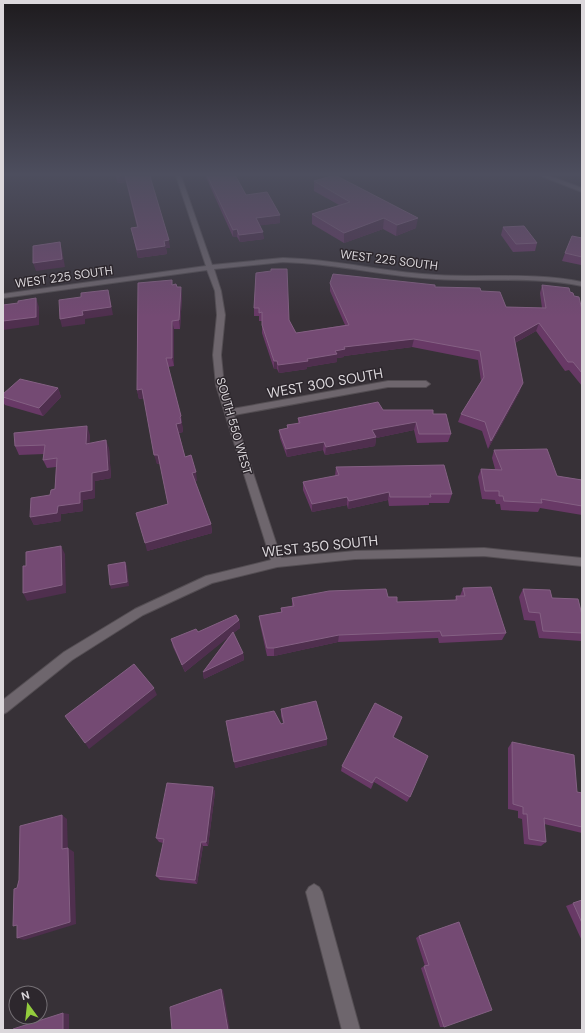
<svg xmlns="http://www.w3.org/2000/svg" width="585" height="1033" font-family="'DM Sans',sans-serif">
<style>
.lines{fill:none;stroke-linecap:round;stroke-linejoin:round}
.minor-casing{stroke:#544e53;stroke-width:2}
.minor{fill:#6e666d;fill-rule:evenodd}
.wall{fill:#683966}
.shaded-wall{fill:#4f2f4e}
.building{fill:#744a73;stroke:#846083}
.labels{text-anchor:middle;stroke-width:3;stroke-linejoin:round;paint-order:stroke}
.far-street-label{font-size:12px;fill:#dcd8dc;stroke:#2d272d}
.street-label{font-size:14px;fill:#dcd8dc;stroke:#2d272d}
</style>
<rect width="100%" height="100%" fill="#373137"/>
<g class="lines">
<g class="minor-casing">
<g id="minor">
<path d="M175 173H180L212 265 283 258 302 259C347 262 391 273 436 275 485 278 533 272 582 282V286C533 276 485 282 436 279 391 277 347 266 302 263L283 262 214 269 221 291 225 315 221 355 224 385 232 409 388 381H426L430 384 426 387H388L234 415 281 558 355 551 484 548 582 558V566L484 556 355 559 277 567 212 583 143 615 72 660 7 712 3 714V700L64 652 135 609 206 576 271 560 216 385 213 355 217 315 215 291 207 270 3 298V294L206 266Z"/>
<path d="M536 173H541L582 188V192L536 174Z"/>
<path d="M314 884 319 887 322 892 360 1030H342L306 892 309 887Z"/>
</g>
</g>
<use href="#minor" class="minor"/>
</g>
<g class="wall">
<path d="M115 173H149L170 248H166L167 254 138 258 131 228 137 227 126 182 118 183Z"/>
<path d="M204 173H234L246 195 280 223 260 225 264 239 240 242 237 237H233Z"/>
<path d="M572 173H582V176Z"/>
<path d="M314 181 416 228 396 236 383 229 344 243 312 224V214L339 205 314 191Z"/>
<path d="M503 227 537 243 535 251 513 252 501 235Z"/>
<path d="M582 238V263L581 265 562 261 565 253Z"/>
<path d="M256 273 289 320 296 333 345 325 330 291V283L435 287 481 291 506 307 542 308 540 293 542 285 570 292 574 296 582 310V386L569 370 565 371 536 331 515 343 520 391 488 449 482 431 458 422 461 414 481 381 478 360 412 347 344 356V357L337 358V362L307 367V369L279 373 277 369H274L262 333V321H259V316H254V308Z"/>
<path d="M173 285 177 287 182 295 180 329H174V366L168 367 181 416 183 432 179 433 185 457 197 481H195L211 524 212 533 147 551 168 504 160 463 157 464 144 398 139 399 137 390Z"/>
<path d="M58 388 61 397 43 416 5 405 3 402V394Z"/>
<path d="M383 410 433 414 451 434 448 442 417 443 414 430 376 438 375 446 325 455 323 450 287 457 280 438 279 430 287 428V425L298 424V418Z"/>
<path d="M90 435 89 444 109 448 111 478 95 481V498L83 500V511L61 514V521L34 525 30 517 55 489 56 467 47 468 43 460 44 454 19 455 15 446Z"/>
<path d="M494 450 557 476 582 480V515L540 508 538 512 501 510 500 504H496L495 500 482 499 478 477 481 469H495L492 458Z"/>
<path d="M336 467 452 494 449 503H429V505L389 506 388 500 348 509 347 505 312 512 303 490V482L335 476Z"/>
<path d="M463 588 506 633 502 640 439 643 438 638 338 642 274 656H267L260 624 259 616 281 612V608L292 606V598L388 597 397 602 455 600 456 596H460Z"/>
<path d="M523 589 552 598 582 615V640L581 641 539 638 535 621 524 620 519 597Z"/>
<path d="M239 620 240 628 233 633 243 653 244 660 204 679 203 672 229 636 185 672 173 647 171 639 198 632Z"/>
<path d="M281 709 327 745 235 768 281 724 283 723 281 716Z"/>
<path d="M402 717 400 724 393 737 410 797 407 802 374 782 371 789 341 771 342 766Z"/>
<path d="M512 742 577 792 582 793V833L544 824 546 842 541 846 524 844 522 819 518 818V811L508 809V748Z"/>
<path d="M213 787 215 792 208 846H203L197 884 160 880 156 876 163 843 159 842 156 838Z"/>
<path d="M582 900V941L566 906Z"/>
<path d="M459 922 444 1027H440L421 968 425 966 416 938 419 936Z"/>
</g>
<g class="shaded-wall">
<path d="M125 175 126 182 118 183 117 176Z"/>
<path d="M280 215V223L257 226 256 218Z"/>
<path d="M384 218 383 229 344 243V233Z"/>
<path d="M418 218 416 228 396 236 397 225Z"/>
<path d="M237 229V237H233V230Z"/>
<path d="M263 232 264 239 240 242 239 235Z"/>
<path d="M169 240 170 248H166L167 254 138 258 137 250 164 241Z"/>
<path d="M60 242 62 250 65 267 36 271 33 263Z"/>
<path d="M181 287 182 295 180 329 179 320Z"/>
<path d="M108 290 110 298 113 315 85 319V324L62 327 60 319 82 311Z"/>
<path d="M36 298 39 307V325L3 330V321Z"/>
<path d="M172 321 174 329V366L172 358Z"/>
<path d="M539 323 536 331 511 345 514 337Z"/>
<path d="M414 339 412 347 344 356V357L337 358V362L307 367V369L279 373 278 365 307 359 344 347Z"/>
<rect x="274" y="361" width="3" height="8"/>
<path d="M523 383 520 391 488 449 491 441Z"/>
<path d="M58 388 61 397 43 416 39 408Z"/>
<path d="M142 389 144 398 139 399 137 390Z"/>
<path d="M181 416 183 432 178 433 176 424 180 417Z"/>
<path d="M416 422 414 430 376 438 375 446 325 455 326 447 372 430Z"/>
<path d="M87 426 90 435 89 453 86 444Z"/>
<path d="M106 440 109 448 111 478 95 481V498L83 500V511L61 514V521L34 525 30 517 58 506 80 492 92 473Z"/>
<path d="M324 442 323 450 287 457 286 449Z"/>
<path d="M154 455H158L160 463 157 464Z"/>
<path d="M196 472 197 481H193L192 473Z"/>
<path d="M389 492 388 500 348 509 349 501Z"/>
<path d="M347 497V505L312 512V504Z"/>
<path d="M211 524 212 533 147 551 145 543Z"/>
<path d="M61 546 65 554 66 593 27 601 23 593Z"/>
<path d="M125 562 127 566 129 586 111 589 110 585Z"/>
<path d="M239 620 240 628 185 672 182 665Z"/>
<path d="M339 635 338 642 274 656V648Z"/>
<path d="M243 653 244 660 204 679 203 672Z"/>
<path d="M154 688 157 695 89 749 85 743Z"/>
<path d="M402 717 400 724 391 743 393 737Z"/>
<path d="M327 739V745L235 768 234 762Z"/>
<path d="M213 787 215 792 208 846 206 842Z"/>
<path d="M62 815 67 819 68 854 62 849Z"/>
<path d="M201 842 203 846 197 884 195 880Z"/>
<path d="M68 848 74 852 76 924 24 940 17 938Z"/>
<path d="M221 989 223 990 230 1030H228Z"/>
<path d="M63 1013 69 1014V1030H63Z"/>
</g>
<g class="building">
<path d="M116 173H149L169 240 164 241 165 246 137 250 131 228 138 227 125 175 117 176Z"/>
<path d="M206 173H234L246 195 267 192 280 215 256 218 263 232 239 235 237 229 233 230Z"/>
<path d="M335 175 418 218 397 225 384 218 344 233 312 214 350 202 314 181Z"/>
<path d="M524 226 537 243 516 244 503 227Z"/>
<path d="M572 236 582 238V257L565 253Z"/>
<path d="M60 242 62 259 33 263V246Z"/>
<path d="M271 269H287L289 320 296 333 349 325 330 283 333 274 435 285V287L480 288 481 291 500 292 506 307 546 308 542 285 569 288 570 292 573 293 574 296 579 297 582 310V373L573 362H568L539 323 514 337 523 383 491 441 485 422 461 414 484 377 480 351 414 339 344 347 345 349 335 351 337 354 307 359 308 361 278 365 277 361H274L262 325V312L259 313V308H254L256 273 271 271Z"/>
<path d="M172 280V285L176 284 177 287H181L179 320 172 321V358H166L181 416 180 417 181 423 176 424 185 457 191 455 196 472 192 473 211 524 145 543 136 513 168 504 158 455H154L142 389 137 390 138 283Z"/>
<path d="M108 290 111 307 82 311 83 315 60 319 59 300 81 297V293Z"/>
<path d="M36 298V317L3 321V305L18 303V301Z"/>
<path d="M20 379 58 388 39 408 3 397V394Z"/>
<path d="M378 402 383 410H433V414H446L451 434H419L416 422 372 430 376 437 326 447 324 442 286 449 279 430 288 428 287 425 300 423 298 418Z"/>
<path d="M87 426 86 444 106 440 108 470 92 473V490L80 492V503L58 506 57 513 30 517 31 498 50 495 51 490 55 489 57 458 43 460 45 445 15 446 14 433Z"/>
<path d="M547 449 557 476 582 480V506L541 499 542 503 504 501 503 496H499V491H485L481 469 502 470 494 450Z"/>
<path d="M444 465 452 494H430L431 497H390L389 492 349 501 347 497 312 504 303 482 339 475 336 467Z"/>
<path d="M61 546 62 585 23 593V566H26V552Z"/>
<path d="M125 562 127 582 110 585 108 565Z"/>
<path d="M491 587 506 633 442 636 440 631 339 635 274 648H267L259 616 282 612 281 608 294 606 292 598 329 591 386 589 388 597H397V602L457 600 456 596H465L463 588Z"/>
<path d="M523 589 550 590 552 598 578 599 582 615V633L543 631 540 613 529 612Z"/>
<path d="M236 615 239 620 182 665 171 639 196 629 198 632Z"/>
<path d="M233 632 243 653 203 672Z"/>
<path d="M134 664 154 688 85 743 65 716Z"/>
<path d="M316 701 327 739 234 762 226 721 274 711 281 724 284 723 281 709Z"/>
<path d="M375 703 402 717 393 737 428 756 410 797 376 777 372 783 342 766Z"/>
<path d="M512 742 574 755 577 792 582 793V827L544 818 546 842 529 839 527 814H523V807L513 804Z"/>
<path d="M167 783 213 787 206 842H201L195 880 156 876 164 839 156 838Z"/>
<path d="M62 815V849L68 848 70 922 17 938V925L13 926 14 889 17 888 19 880 20 826Z"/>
<path d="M582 900V923L573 903Z"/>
<path d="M459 922 492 1010 444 1027 424 966 429 965 419 936Z"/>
<path d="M221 989 228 1030H172L170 1007Z"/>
<path d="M63 1013V1030H13V1029Z"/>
</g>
<linearGradient id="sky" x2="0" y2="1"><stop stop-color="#1e1b1e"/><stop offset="0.55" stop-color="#4d4e5e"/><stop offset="1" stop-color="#4d4e5e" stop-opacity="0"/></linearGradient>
<rect width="585" height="317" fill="url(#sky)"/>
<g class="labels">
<g class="far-street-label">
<text transform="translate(389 260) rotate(7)" y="4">WEST 225 SOUTH</text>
<text transform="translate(64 277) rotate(-8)" y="4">WEST 225 SOUTH</text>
<text transform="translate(234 426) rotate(74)" y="4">SOUTH 550 WEST</text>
</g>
<g class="street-label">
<text transform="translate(325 383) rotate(-10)" y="5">WEST 300 SOUTH</text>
<text transform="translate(320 546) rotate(-6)" y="5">WEST 350 SOUTH</text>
</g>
</g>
<rect width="585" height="1033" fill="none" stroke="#dcd8dc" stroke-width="8"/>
<g transform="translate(28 1005) rotate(345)"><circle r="19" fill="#2d272d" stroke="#736e73"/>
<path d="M0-3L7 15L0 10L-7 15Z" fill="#93cc3d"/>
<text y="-6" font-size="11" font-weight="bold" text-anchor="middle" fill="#dcd8dc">N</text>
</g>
</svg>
